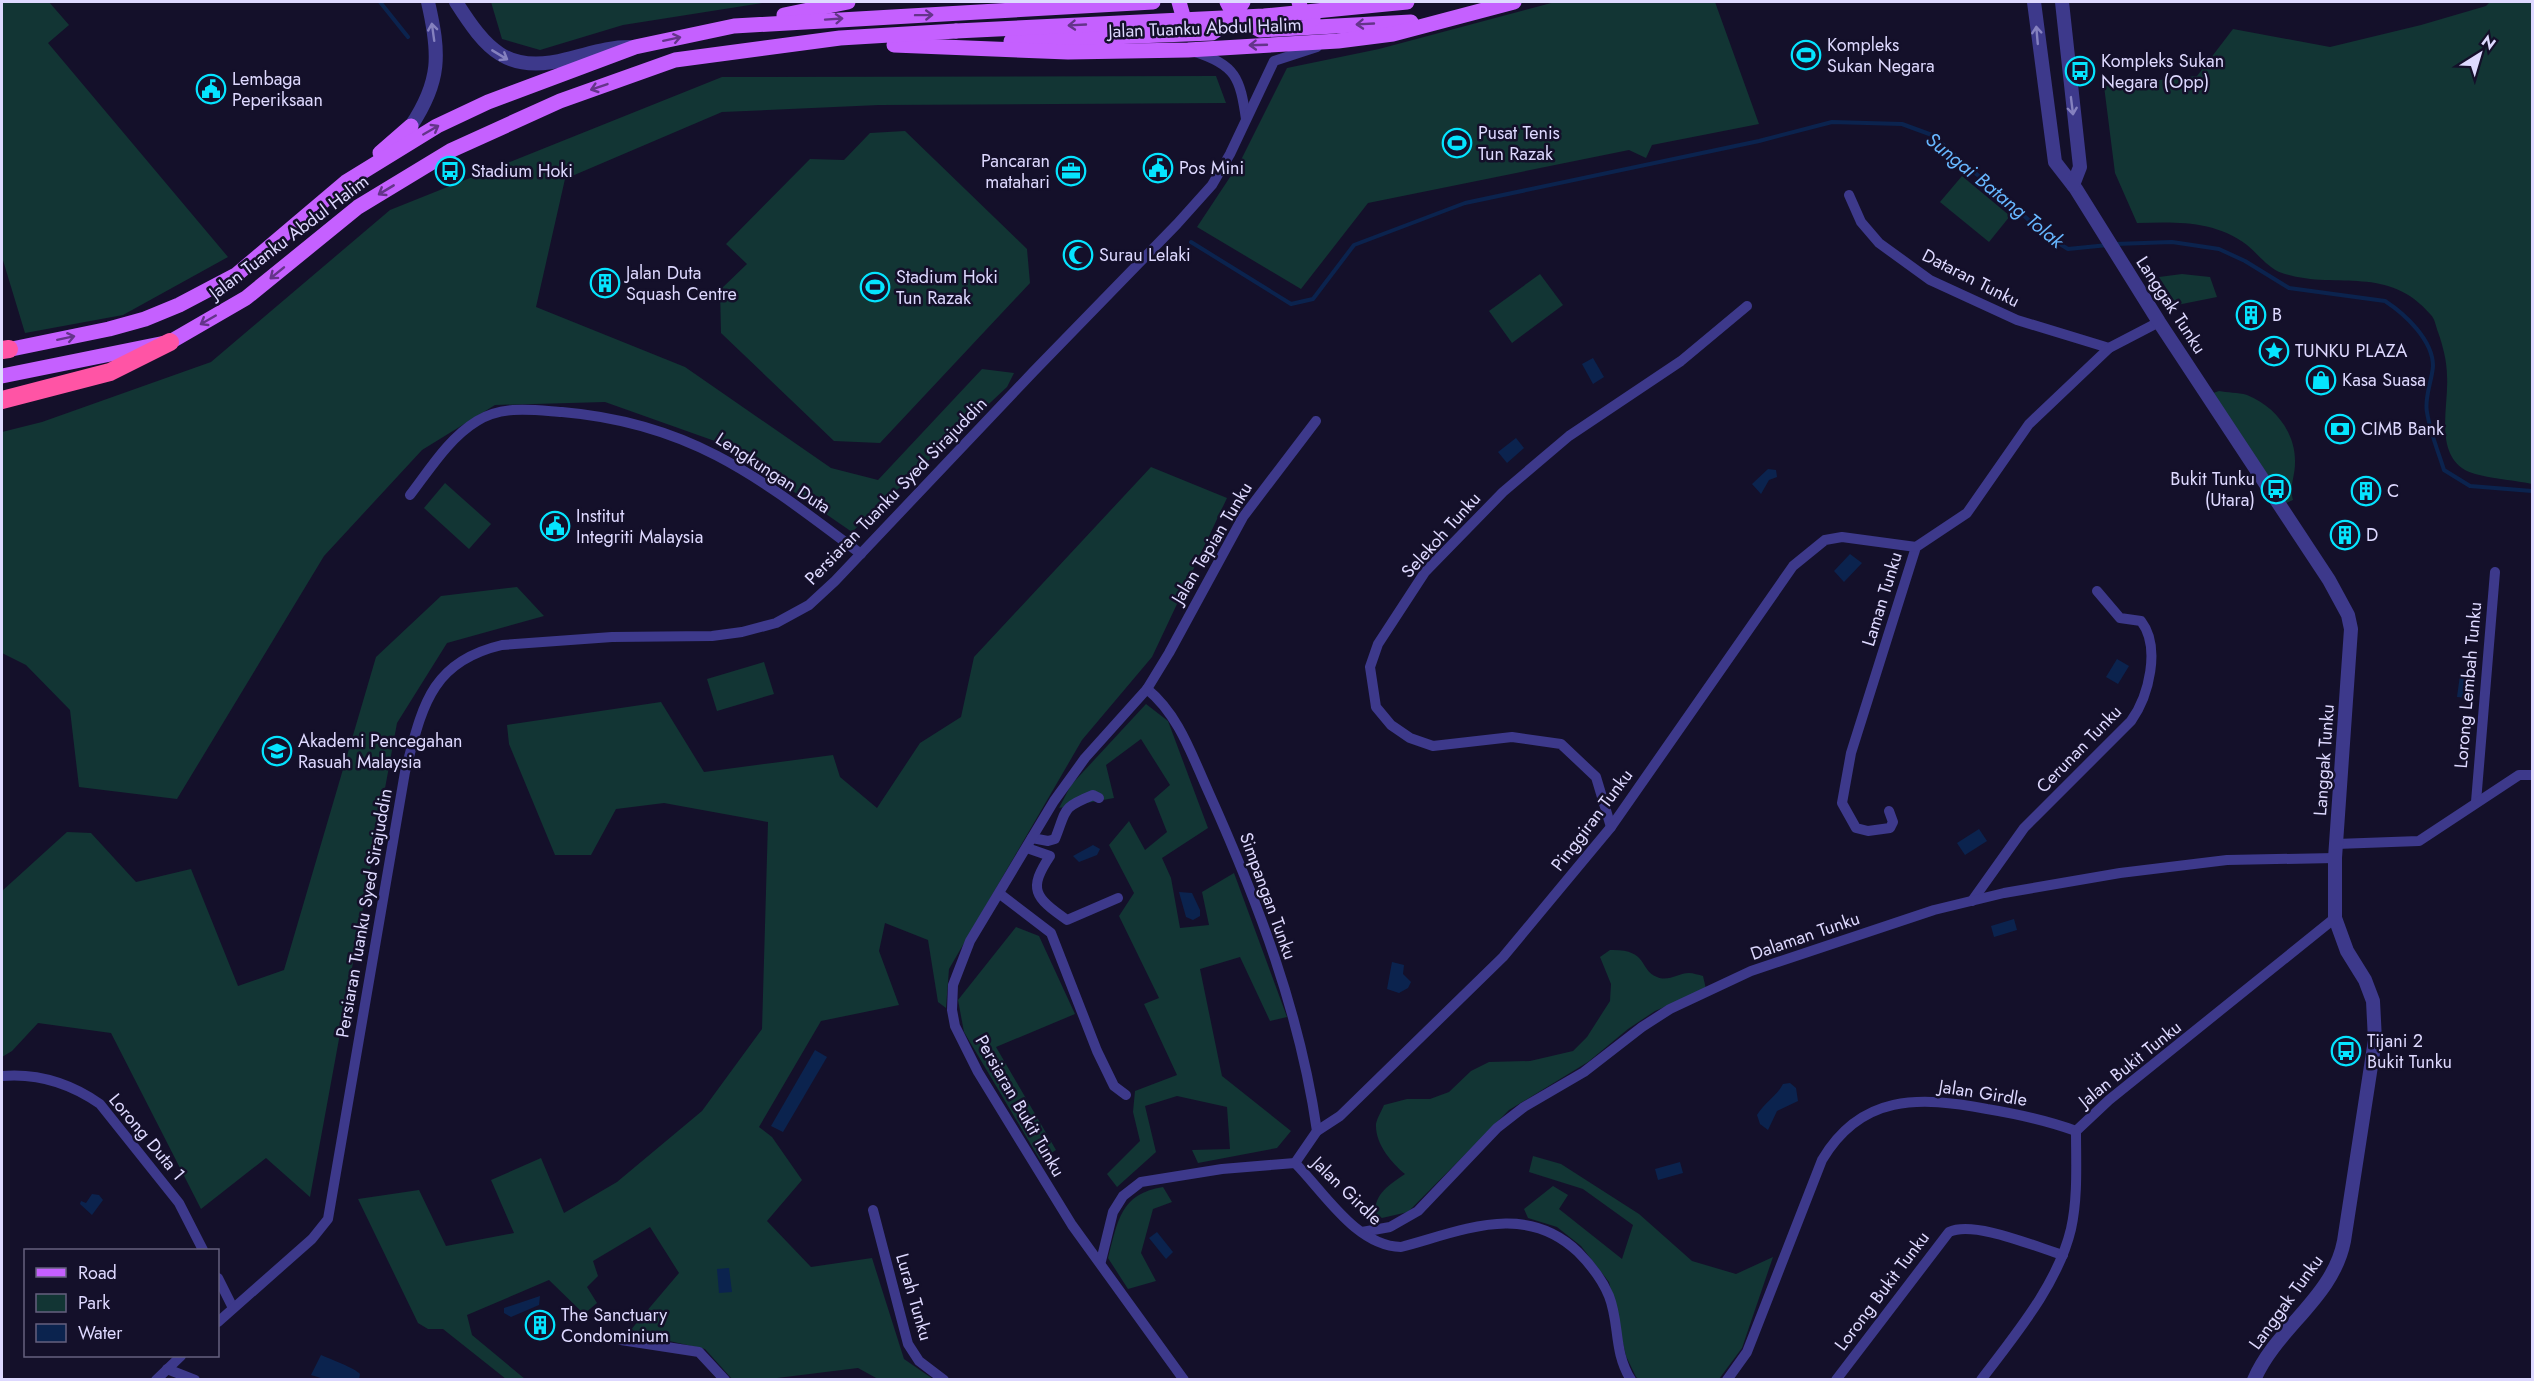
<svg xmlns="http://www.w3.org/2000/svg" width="2534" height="1381" font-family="Jost,sans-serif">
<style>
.green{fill:#123534}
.water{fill:#0b234e}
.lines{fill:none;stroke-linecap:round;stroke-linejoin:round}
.stream{stroke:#0b234e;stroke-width:4}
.minor{stroke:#3d398b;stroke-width:10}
.tertiary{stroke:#3d398b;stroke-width:14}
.primary{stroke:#c560ff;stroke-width:15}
.motorway{stroke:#ff54a5;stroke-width:18}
.primary-bridge{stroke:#c560ff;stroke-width:15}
.oneway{stroke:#64348a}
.oneway2{stroke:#8581bf}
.labels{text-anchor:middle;stroke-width:5;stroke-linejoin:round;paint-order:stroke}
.street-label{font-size:18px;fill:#ded9ff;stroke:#14102a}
.poi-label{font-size:18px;fill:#ded9ff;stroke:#14102a;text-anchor:start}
.water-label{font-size:20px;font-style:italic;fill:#67b7ff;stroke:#14102a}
</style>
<rect width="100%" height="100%" fill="#14102a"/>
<g class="green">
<path d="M2 2H49L69 25 48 43 228 257 123 315 25 333 2 257Z"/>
<path d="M491 2H768L623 25 540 50 502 39Z"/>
<path d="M1555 2H1715L1759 124 1652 145 1646 158 1629 150 1368 203 1301 289 1197 227 1240 162 1287 68 1379 49Z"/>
<path d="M2490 2H2532V484C2515 480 2480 478 2465 470 2434 451 2449 406 2447 376 2447 362 2443 346 2438 332 2436 327 2435 319 2431 315 2387 263 2336 291 2282 273 2269 269 2257 253 2247 245 2214 220 2176 222 2137 223L2115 173 2104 86 2197 76 2233 29 2330 47 2421 25 2486 6Z"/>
<path d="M1216 76 1226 103 879 105 722 112 565 179 536 307 685 367 831 468 878 480 982 369 1014 373 1007 387 852 532 726 445 605 402 495 405 422 450 324 556 177 799 79 787 70 710 26 665 2 653V432L42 422 211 362 390 210 722 77Z"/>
<path d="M905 131 1027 249 1030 283 880 443 834 441 721 333 720 290 747 264 726 244 810 159 844 160 870 133Z"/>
<path d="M1962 176 2010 216 1989 242 1940 202Z"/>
<path d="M1540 274 1563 305 1512 343 1489 311Z"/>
<path d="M2182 274 2210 277 2217 297 2177 305 2159 277Z"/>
<path d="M2219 391C2227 393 2238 392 2247 395 2275 406 2296 433 2295 463 2295 477 2289 486 2293 500L2286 503 2210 394Z"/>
<path d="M1151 467 1227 498 1152 657 1082 740 949 969 946 1008 938 1002 928 940 885 923 879 951 899 1005 821 1021 759 1127 772 1137 802 1180 767 1221 811 1267 872 1258 904 1359 933 1379H878L858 1368 769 1379H732L705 1349 629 1332 679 1273 650 1227 593 1261 598 1276 587 1287 597 1303 584 1314 549 1280 467 1315 472 1335 525 1379H506L443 1329H428L418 1323 358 1199 419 1190 446 1246 514 1233 491 1180 541 1158 564 1213 617 1182 702 1111 762 1029 768 822 664 803 616 809 591 855H555L509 744 507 725 661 702 704 772 833 755 840 777 877 808 920 743 961 717 974 657Z"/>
<path d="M445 483 491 524 469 549 424 508Z"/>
<path d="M517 587 544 616 447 643 397 723 310 1197 266 1158 201 1209 111 1033 38 1023 12 1051 2 1057V891L67 832 91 833 136 882 191 869 238 986 284 970 376 657 441 596Z"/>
<path d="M764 662 774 694 717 711 707 679Z"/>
<path d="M1146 704 1168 721 1208 828 1162 858 1171 878 1180 928 1209 925 1202 892 1234 873 1287 1017 1270 1021 1240 957 1200 969 1222 1076 1291 1131 1277 1148 1198 1163 1192 1150 1230 1149 1227 1107 1177 1096 1145 1106 1156 1152 1117 1187 1107 1174 1140 1141 1133 1112 1135 1091 1177 1075 1144 1004 1159 998 1119 916 1134 893 1109 845 1129 821 1145 850 1167 832 1154 799 1170 785 1141 739 1106 765 1114 798 1059 808 1071 785Z"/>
<path d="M1016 927 1039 936 1075 1014 996 1047 1056 1150 1040 1160 964 1032 958 1000Z"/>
<path d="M1610 950C1649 949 1638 969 1657 977 1668 982 1679 973 1689 973 1693 973 1699 975 1703 976L1706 989 1655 1011 1628 1029 1588 1062 1509 1110 1408 1212 1382 1218 1375 1213C1375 1193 1389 1185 1405 1174 1392 1163 1375 1144 1376 1124 1377 1118 1382 1110 1384 1105L1407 1099H1430L1449 1092 1471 1071 1489 1062 1530 1061 1573 1051 1587 1037 1610 1001 1611 984 1600 957Z"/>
<path d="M1533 1156 1561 1164 1639 1214 1692 1261 1736 1274 1773 1257 1742 1348 1719 1379 1640 1380 1636 1377 1626 1356 1609 1282 1581 1246 1557 1227 1528 1218 1524 1209 1553 1186 1568 1195 1559 1209 1622 1259 1633 1225 1583 1189 1529 1172Z"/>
<path d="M1163 1187 1172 1202 1153 1209 1141 1253 1156 1281 1128 1289 1108 1258C1118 1221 1120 1194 1163 1187Z"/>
</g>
<g class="water">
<path d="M1593 358 1604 377 1593 384 1582 364Z"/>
<path d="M1516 438 1524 448 1507 463 1498 452Z"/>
<path d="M1768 469 1776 470 1777 477 1769 480 1761 494 1752 484Z"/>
<path d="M1850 554 1862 563 1844 582 1834 571Z"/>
<path d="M2117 659 2129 666 2118 684 2106 677Z"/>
<path d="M2460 675 2472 677 2469 698 2457 697Z"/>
<path d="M1979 829 1987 841 1965 855 1957 843Z"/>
<path d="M1093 845 1100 849 1097 855 1079 862 1073 856Z"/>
<path d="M1179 892 1192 893 1200 910V916L1193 920 1186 917Z"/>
<path d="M2014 919 2017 930 1994 937 1991 926Z"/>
<path d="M1392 962 1404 965 1403 974 1411 982 1408 988 1399 993 1387 989Z"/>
<path d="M815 1050 827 1057 783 1132 771 1126Z"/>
<path d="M1790 1083 1796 1088 1798 1101 1777 1111 1768 1130 1760 1124 1757 1115C1765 1102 1776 1097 1783 1084Z"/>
<path d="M1680 1162 1683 1173 1658 1180 1655 1169Z"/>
<path d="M92 1194 99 1195 103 1200 92 1215 80 1204 81 1201 86 1203Z"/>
<path d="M1157 1232 1173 1252 1166 1259 1149 1238Z"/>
<path d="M729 1268 732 1292 719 1293 717 1269Z"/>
<path d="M540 1296 539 1305 511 1317 504 1313V1308Z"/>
<path d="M321 1355C330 1359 355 1368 360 1374L359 1379H324L311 1375Z"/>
</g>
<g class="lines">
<g class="stream">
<path d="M380 2 408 37"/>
<path d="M1191 242 1291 304 1313 299 1354 245 1465 203 1759 141 1832 122 1902 124 1932 135 2047 236 2068 249 2108 245"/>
<path d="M2115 244 2172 242 2219 249 2245 261 2289 288 2385 301C2405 314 2433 340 2433 366 2432 381 2424 398 2427 412 2430 432 2438 451 2444 470L2470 486 2532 491"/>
</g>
<g class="minor">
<path d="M1195 52C1236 65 1240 78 1246 119"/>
<path d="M1849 195 1861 222 1879 243 1930 280 2017 320 2109 348"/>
<path d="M410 495C430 469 449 438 477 421 503 405 533 410 562 412 692 423 760 478 861 554"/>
<path d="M1147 689C1179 715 1192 756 1209 793 1258 902 1300 1013 1317 1131"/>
<path d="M2476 802 2495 572"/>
<path d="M1889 811 1893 822 1890 828 1868 831 1856 828 1842 803 1851 753 1916 547 1967 513 2029 424 2109 348 2159 322"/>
<path d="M1611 827 1596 777 1561 744 1512 737 1433 746 1410 738 1391 725 1376 707 1370 667 1378 644 1425 572 1503 492 1569 436 1681 361 1747 306"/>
<path d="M1032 838 1048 841 1055 839C1067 809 1061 808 1093 795L1099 798"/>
<path d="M2336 844 2419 841 2519 775H2532"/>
<path d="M1027 848 1050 856C1028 889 1034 897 1067 920L1118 898"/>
<path d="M1000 894 1051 933 1097 1051 1114 1086 1126 1095"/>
<path d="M1972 901 2024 828 2131 721C2149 696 2161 647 2141 621L2120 618 2097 591"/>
<path d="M2 1076C38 1073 70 1083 100 1104L179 1203 203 1250"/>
<path d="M1295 1163 1317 1131 1340 1116 1503 957 1611 827 1793 566 1825 540 1842 537 1916 547"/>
<path d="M873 1210 908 1344 919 1361 944 1380"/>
<path d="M1362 1232 1390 1227 1418 1211 1497 1128 1524 1107 1584 1072 1642 1027 1670 1009 1751 971 1934 910 2004 893 2120 873 2227 860 2335 858"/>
<path d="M1101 1261 1113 1212 1123 1196 1141 1182 1222 1169 1295 1163C1324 1192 1356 1246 1401 1247 1462 1231 1525 1201 1578 1252 1591 1265 1602 1279 1609 1296 1620 1324 1613 1351 1631 1380"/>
<path d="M218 1278 233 1308"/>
<path d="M218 1322 312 1239 328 1219 405 772C422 709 429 662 502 645L612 637 712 636 742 632 776 623 809 605 835 581 1034 371 1177 224 1212 185 1230 154 1274 61 1317 47"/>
<path d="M621 1340 699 1352 725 1380"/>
<path d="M167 1369 195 1380"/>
<path d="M156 1380 181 1356"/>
<path d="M1184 1380 1072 1225 978 1072 955 1026 952 1010 953 985 970 941 1054 801 1085 758 1147 689 1169 653 1243 517 1316 421"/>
<path d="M1727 1380 1747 1352 1822 1160C1861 1094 1919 1096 1987 1109 2017 1114 2046 1120 2076 1131"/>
<path d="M1836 1380 1949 1232C1974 1220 2036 1247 2063 1255"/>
<path d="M1981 1380C2015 1335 2058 1284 2071 1229 2078 1198 2076 1163 2076 1131L2109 1100 2335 918"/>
</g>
<g class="tertiary">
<path d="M456 2C486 49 507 75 567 59 589 54 607 47 630 47"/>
<path d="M2034 2 2055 162 2076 189 2159 322 2329 580 2348 615 2351 629 2335 858V918L2347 951 2365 980 2373 1001 2375 1040 2344 1241C2333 1298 2276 1328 2254 1380"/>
<path d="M2062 2 2080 167 2073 185"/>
<path d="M411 126C441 81 440 54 428 2"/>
</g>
<g class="primary">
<path d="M1227 2 1234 15 1260 30 1411 22"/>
<path d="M1299 2 1301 10 1313 19"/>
<path d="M784 15 848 2"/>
<path d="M1175 28 1183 16 1179 2"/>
<path d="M1011 41 1212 33 1230 21 1243 2"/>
<path d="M894 45 1068 52 1188 50 1338 41 1393 34 1514 2"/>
<path d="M380 153 411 126"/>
<path d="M2 351 109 329 145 319 179 305 236 275 346 182 437 126 488 102 635 47 734 26 1153 2"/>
<path d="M2 376 170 342 246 298 358 207 452 150 560 101 675 60 840 38 956 31"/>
</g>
<g class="motorway">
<path d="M2 350 9 349"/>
<path d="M2 400 110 372 170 342"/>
</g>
<path class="primary-bridge" d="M956 31 1264 16 1407 2"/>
</g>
<defs><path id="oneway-shaft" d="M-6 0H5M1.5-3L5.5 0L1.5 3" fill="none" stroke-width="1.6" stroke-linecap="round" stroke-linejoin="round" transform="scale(1.5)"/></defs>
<g class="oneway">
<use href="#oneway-shaft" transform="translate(924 15) rotate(-1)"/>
<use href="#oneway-shaft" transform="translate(834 19) rotate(-4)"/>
<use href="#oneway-shaft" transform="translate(1365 24) rotate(177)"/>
<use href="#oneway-shaft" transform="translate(1077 25) rotate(177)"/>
<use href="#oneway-shaft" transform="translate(672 39) rotate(-12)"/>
<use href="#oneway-shaft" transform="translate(1258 45) rotate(178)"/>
<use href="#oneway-shaft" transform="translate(599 87) rotate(161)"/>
<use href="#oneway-shaft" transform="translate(431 130) rotate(-30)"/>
<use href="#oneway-shaft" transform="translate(386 190) rotate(149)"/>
<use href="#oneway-shaft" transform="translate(277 273) rotate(141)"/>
<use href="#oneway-shaft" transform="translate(208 320) rotate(150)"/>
<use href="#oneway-shaft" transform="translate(66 338) rotate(-12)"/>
</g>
<g class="oneway2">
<use href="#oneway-shaft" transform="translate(433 32) rotate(-98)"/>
<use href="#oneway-shaft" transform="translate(2037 35) rotate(-95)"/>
<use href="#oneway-shaft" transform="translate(500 55) rotate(31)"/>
<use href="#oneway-shaft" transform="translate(2072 106) rotate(83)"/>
</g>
<defs>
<g id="stadium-ring" transform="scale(1.5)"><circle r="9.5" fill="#14102a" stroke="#05e4ff" stroke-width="1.5"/><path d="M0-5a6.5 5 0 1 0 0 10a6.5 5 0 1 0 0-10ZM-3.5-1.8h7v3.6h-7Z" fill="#05e4ff"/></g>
<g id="bus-ring" transform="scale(1.5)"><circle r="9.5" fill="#14102a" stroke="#05e4ff" stroke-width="1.5"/><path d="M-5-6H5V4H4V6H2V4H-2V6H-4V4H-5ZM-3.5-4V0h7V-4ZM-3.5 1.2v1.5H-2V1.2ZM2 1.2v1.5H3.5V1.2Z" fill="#05e4ff"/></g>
<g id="civic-ring" transform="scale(1.5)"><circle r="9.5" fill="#14102a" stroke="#05e4ff" stroke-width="1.5"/><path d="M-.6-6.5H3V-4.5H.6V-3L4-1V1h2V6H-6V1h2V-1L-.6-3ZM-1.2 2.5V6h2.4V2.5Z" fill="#05e4ff"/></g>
<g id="office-ring" transform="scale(1.5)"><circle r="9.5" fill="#14102a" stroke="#05e4ff" stroke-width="1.5"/><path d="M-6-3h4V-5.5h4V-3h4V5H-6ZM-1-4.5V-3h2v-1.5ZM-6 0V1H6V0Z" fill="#05e4ff"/></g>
<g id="mosque-ring" transform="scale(1.5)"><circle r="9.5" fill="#14102a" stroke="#05e4ff" stroke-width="1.5"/><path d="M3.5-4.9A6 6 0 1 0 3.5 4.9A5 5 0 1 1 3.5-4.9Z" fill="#05e4ff"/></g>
<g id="building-ring" transform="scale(1.5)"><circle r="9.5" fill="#14102a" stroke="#05e4ff" stroke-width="1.5"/><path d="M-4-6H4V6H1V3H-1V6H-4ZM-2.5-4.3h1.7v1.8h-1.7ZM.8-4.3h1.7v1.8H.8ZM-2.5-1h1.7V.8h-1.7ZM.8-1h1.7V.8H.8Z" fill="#05e4ff"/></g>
<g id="sight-ring" transform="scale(1.5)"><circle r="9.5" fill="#14102a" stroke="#05e4ff" stroke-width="1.5"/><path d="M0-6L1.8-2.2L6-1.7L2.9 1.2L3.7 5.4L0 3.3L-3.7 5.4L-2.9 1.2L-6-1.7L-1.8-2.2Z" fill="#05e4ff"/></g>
<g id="shop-ring" transform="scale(1.5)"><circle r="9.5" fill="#14102a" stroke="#05e4ff" stroke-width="1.5"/><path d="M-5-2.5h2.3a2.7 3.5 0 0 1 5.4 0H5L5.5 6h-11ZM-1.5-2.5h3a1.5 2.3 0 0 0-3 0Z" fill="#05e4ff"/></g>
<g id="bank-ring" transform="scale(1.5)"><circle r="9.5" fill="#14102a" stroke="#05e4ff" stroke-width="1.5"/><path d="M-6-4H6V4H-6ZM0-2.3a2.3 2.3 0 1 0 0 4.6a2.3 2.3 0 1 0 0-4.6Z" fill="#05e4ff"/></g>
<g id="school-ring" transform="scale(1.5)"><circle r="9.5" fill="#14102a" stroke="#05e4ff" stroke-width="1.5"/><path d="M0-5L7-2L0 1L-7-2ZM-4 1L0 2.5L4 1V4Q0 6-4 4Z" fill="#05e4ff"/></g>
</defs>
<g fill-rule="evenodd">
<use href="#stadium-ring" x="1806" y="55"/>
<use href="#bus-ring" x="2080" y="71"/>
<use href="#civic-ring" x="211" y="89"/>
<use href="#stadium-ring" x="1457" y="143"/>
<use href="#civic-ring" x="1158" y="168"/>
<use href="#bus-ring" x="450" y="171"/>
<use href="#office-ring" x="1071" y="171"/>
<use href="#mosque-ring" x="1078" y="255"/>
<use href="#building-ring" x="605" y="283"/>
<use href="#stadium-ring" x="875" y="287"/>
<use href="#building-ring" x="2251" y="315"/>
<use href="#sight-ring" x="2274" y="351"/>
<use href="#shop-ring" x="2321" y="380"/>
<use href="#bank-ring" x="2340" y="429"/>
<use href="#bus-ring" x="2276" y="489"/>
<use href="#building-ring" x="2366" y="491"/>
<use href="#civic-ring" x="555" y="526"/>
<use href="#building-ring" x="2345" y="535"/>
<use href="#school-ring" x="277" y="751"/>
<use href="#bus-ring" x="2346" y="1051"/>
<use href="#building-ring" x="540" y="1325"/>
</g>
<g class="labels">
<g class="street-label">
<text transform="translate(1205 28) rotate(-2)" y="6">Jalan Tuanku Abdul Halim</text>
<text transform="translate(289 237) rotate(-37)" y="6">Jalan Tuanku Abdul Halim</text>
<text transform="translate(1971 278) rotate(27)" y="6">Dataran Tunku</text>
<text transform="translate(2171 305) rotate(57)" y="6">Langgak Tunku</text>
<text transform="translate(773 473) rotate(33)" y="6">Lengkungan Duta</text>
<text transform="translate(896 491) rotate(-46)" y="6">Persiaran Tuanku Syed Sirajuddin</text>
<text transform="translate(1441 535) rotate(-48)" y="6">Selekoh Tunku</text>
<text transform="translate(1212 543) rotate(-59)" y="6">Jalan Tepian Tunku</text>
<text transform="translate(1882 599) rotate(-73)" y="6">Laman Tunku</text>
<text transform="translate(2468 685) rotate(-85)" y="6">Lorong Lembah Tunku</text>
<text transform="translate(2079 749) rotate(-46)" y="6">Cerunan Tunku</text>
<text transform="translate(2324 760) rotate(-86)" y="6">Langgak Tunku</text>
<text transform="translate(1592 820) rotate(-53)" y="6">Pinggiran Tunku</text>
<text transform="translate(1268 896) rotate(70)" y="6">Simpangan Tunku</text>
<text transform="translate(364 913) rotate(-80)" y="6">Persiaran Tuanku Syed Sirajuddin</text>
<text transform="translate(1805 936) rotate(-19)" y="6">Dalaman Tunku</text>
<text transform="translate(2130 1064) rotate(-39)" y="6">Jalan Bukit Tunku</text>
<text transform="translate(1983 1093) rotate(9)" y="6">Jalan Girdle</text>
<text transform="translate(1020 1106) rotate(60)" y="6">Persiaran Bukit Tunku</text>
<text transform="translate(147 1137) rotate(50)" y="6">Lorong Duta 1</text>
<text transform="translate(1347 1191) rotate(44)" y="6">Jalan Girdle</text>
<text transform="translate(1882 1291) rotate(-53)" y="6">Lorong Bukit Tunku</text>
<text transform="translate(914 1297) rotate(74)" y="6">Lurah Tunku</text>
<text transform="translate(2286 1302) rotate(-54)" y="6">Langgak Tunku</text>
</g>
<g class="poi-label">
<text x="1827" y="51">Kompleks<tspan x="1827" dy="21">Sukan Negara</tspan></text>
<text x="2101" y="67">Kompleks Sukan<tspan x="2101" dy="21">Negara (Opp)</tspan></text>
<text x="232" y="85">Lembaga<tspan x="232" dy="21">Peperiksaan</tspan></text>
<text x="1478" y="139">Pusat Tenis<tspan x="1478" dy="21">Tun Razak</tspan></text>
<text x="1050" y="167" text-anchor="end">Pancaran<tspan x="1050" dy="21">matahari</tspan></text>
<text x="1179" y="174">Pos Mini</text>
<text x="471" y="177">Stadium Hoki</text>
<text x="1099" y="261">Surau Lelaki</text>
<text x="626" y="279">Jalan Duta<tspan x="626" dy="21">Squash Centre</tspan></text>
<text x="896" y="283">Stadium Hoki<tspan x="896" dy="21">Tun Razak</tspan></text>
<text x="2272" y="321">B</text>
<text x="2295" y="357">TUNKU PLAZA</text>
<text x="2342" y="386">Kasa Suasa</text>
<text x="2361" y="435">CIMB Bank</text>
<text x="2255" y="485" text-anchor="end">Bukit Tunku<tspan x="2255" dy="21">(Utara)</tspan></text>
<text x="2387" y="497">C</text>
<text x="576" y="522">Institut<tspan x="576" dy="21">Integriti Malaysia</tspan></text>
<text x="2366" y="541">D</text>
<text x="298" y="747">Akademi Pencegahan<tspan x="298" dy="21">Rasuah Malaysia</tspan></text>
<text x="2367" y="1047">Tijani 2<tspan x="2367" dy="21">Bukit Tunku</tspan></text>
<text x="561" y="1321">The Sanctuary<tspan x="561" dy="21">Condominium</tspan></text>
</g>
<g class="water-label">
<text transform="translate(1995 190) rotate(39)" y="7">Sungai Batang Tolak</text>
</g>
</g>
<rect width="2534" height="1381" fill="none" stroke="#ded9ff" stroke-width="6"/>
<rect x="24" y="1249" width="195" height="108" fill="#14102a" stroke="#65607f" stroke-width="1.5"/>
<rect x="36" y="1268" width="30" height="9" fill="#c560ff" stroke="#65607f" stroke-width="1.5"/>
<text x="78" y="1279" font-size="18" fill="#ded9ff">Road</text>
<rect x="36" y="1294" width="30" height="18" fill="#123534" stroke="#65607f" stroke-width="1.5"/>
<text x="78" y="1309" font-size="18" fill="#ded9ff">Park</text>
<rect x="36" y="1324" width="30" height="18" fill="#0b234e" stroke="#65607f" stroke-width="1.5"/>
<text x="78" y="1339" font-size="18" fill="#ded9ff">Water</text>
<g transform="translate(2480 54) rotate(37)" stroke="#14102a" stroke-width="4.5" paint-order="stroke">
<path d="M0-4.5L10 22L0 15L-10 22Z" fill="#ded9ff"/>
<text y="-9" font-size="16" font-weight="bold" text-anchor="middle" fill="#ded9ff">N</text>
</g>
</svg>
